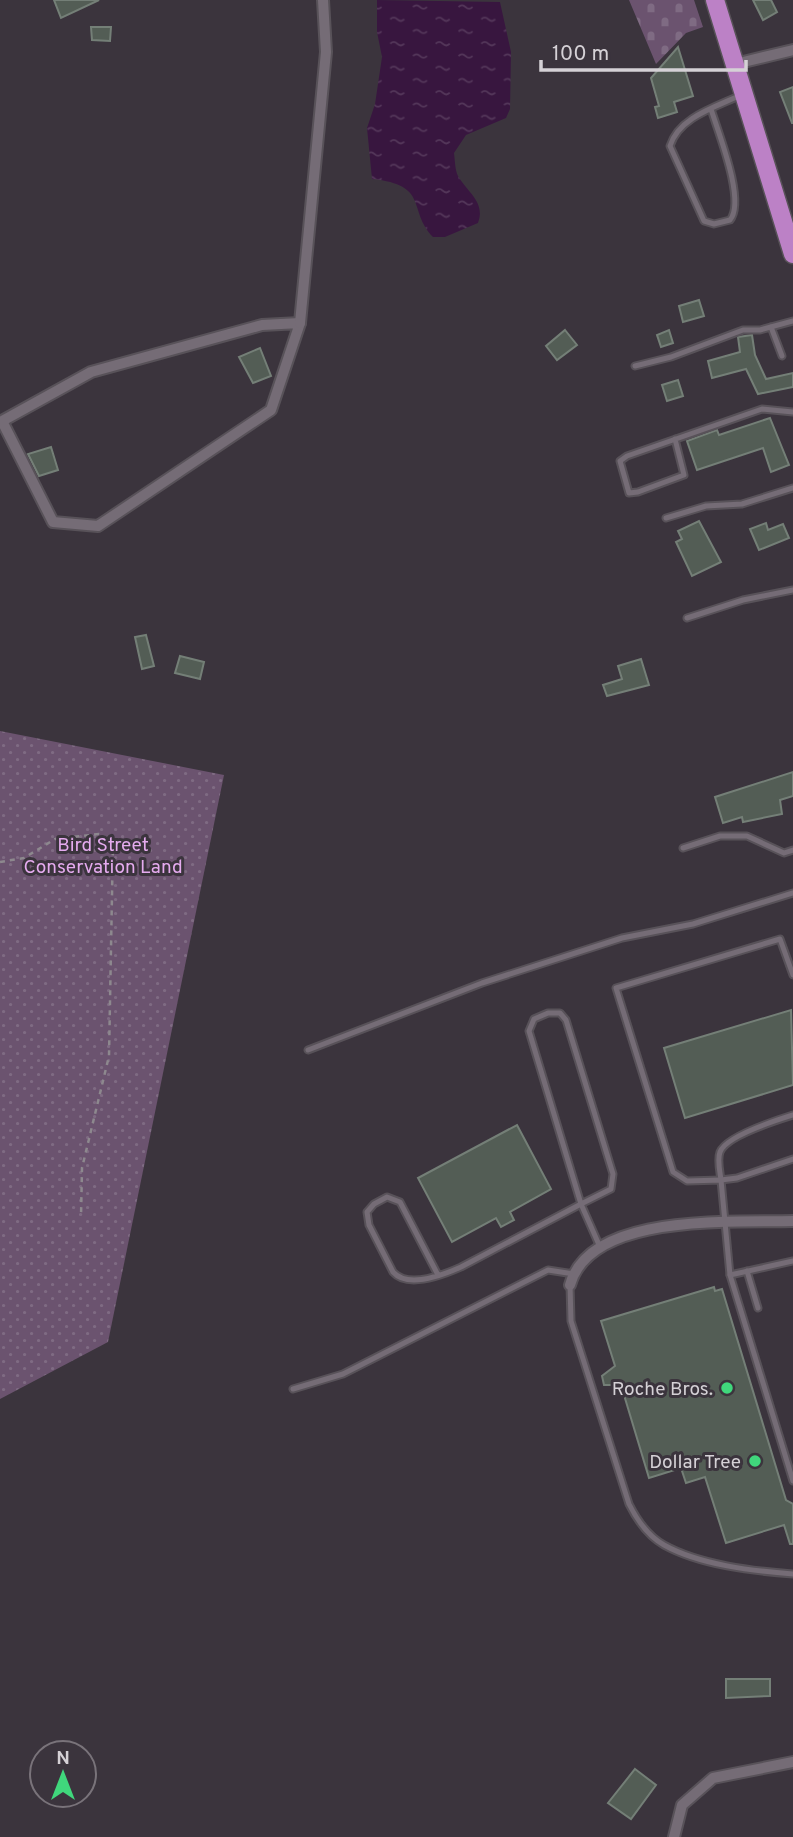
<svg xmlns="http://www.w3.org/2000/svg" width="793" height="1837" font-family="Overpass,sans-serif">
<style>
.cemetery{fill:url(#cemetery-stones)}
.park{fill:url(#park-dots)}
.water{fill:url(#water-ripples)}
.building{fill:#535d55;stroke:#747f77;stroke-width:2}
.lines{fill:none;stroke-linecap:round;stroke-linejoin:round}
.service-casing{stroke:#585259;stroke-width:9}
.minor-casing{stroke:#585259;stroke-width:14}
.primary-casing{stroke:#585259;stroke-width:21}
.path{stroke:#8d888e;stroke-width:2.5;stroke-dasharray:5 5;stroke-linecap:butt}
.service{stroke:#756c76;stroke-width:5}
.minor{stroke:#756c76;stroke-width:10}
.primary{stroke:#bc81c6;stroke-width:18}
.poi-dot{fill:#40d77c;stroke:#3b343d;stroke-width:2.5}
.labels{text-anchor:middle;stroke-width:6;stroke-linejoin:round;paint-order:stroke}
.park-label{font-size:19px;fill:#e5abef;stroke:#3b343d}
.poi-label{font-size:19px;fill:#d5d1d6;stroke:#3b343d;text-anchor:end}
</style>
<defs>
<pattern id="cemetery-stones" width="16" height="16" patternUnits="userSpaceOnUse" patternTransform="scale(1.75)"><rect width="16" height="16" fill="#6b536f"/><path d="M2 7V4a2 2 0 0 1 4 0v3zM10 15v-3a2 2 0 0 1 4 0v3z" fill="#7f6b83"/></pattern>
<pattern id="park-dots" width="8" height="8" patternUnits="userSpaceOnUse" patternTransform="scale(1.75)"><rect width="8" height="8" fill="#6b536f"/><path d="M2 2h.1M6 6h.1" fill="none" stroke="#7f6b83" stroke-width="1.8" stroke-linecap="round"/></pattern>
<pattern id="water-ripples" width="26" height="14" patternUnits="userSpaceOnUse" patternTransform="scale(1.75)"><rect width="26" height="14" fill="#38163f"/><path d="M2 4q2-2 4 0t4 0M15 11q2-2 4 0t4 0" fill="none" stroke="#54375a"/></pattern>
</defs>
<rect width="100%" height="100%" fill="#3b343d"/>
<path class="cemetery" d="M629 0H694L703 27 686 33 656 64Z"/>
<path class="park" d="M0 731 224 775 108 1342 0 1399Z"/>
<path class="water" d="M377 0 500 2 511 52 510 109 506 118 466 135 454 153C455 160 455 170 458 176 467 192 486 202 478 223L445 237H433C407 210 430 185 372 179L367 128 375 104 382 57 377 32Z"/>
<g class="building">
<path d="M54 0H99L61 18Z"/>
<path d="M753 0H771L777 12 763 20Z"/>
<path d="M91 27H111L110 41 92 40Z"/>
<path d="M678 47 693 96 674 102 677 112 658 118 655 107 659 106 651 78Z"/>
<path d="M793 87V123H792L780 92Z"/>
<path d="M699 300 704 316 683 322 679 306Z"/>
<path d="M565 330 577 345 557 360 546 346Z"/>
<path d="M669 330 673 343 661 347 657 335Z"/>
<path d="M752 335 755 355 766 379 793 373V387L758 394 746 369 712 378 708 361 740 352 738 337Z"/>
<path d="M260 348 271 376 253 383 239 357Z"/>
<path d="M678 380 683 396 667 401 662 385Z"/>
<path d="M770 418 789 465 771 472 763 448 697 470 687 441 717 430 719 435Z"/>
<path d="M51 447 58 470 39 476 28 454Z"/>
<path d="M699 521 721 562 692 576 676 542 682 539 678 531Z"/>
<path d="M766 523 768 530 783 524 789 538 759 550 750 529Z"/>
<path d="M146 635 154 666 142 669 135 637Z"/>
<path d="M180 656 204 662 200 679 175 673Z"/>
<path d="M641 659 649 685 607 696 603 685 622 679 618 666Z"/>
<path d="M793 772V796L780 800 782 814 743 822 742 817 723 823 715 797Z"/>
<path d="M791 1010 793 1085 685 1118 664 1048Z"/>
<path d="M517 1125 551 1189 510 1212 514 1220 501 1227 496 1218 452 1242 418 1178Z"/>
<path d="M714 1287 715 1291 722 1289 786 1500 793 1504V1544H790L784 1525 726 1543 705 1477 686 1483 681 1468 649 1478 621 1385H604L602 1376 615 1366 601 1321Z"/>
<path d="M726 1679H770V1696L726 1698Z"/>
<path d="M635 1769 656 1785 631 1819 608 1803Z"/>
</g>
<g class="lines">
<g class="service-casing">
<g id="service">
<path d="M711 109C718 132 746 201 730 220L714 224 704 221 670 146C679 117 716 107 741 95"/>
<path d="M771 327 782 356"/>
<path d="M635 366 671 357 743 330H760L793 321"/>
<path d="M675 439 684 475 638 492 629 493 620 461 627 456 762 409 793 412"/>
<path d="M666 518 706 506 742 504 793 488"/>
<path d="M687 618 743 600 793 590"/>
<path d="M683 848 720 836H747L784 853 793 850"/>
<path d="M308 1050 482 983 622 938 693 924 793 893"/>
<path d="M793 1115C777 1120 726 1136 720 1152 717 1160 720 1172 721 1180L737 1178 793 1159"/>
<path d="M793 1261 730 1275 793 1481"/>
<path d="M747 1271 758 1308"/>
<path d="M438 1275 400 1202 387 1197 374 1204 367 1212 369 1225 393 1272C408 1289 443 1275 461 1267L581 1204 529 1031 534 1019 548 1013H560L566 1020 613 1174 611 1189 581 1204 600 1247"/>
<path d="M730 1275 721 1180 687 1181 673 1172 616 988 780 939 793 975"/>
<path d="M570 1285 571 1321 629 1504C637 1520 648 1536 664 1545 700 1565 753 1571 793 1574"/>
<path d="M293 1389 343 1374 548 1270 574 1274"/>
</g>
</g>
<g class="minor-casing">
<g id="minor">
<path d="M735 64 793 50"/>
<path d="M300 323 271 410 98 526 53 522 2 421 91 372 262 325Z"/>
<path d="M300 323 326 52 323 0"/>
<path d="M570 1285C590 1212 733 1223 793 1221"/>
<path d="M674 1837 682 1805 713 1778 793 1762"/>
</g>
</g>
<g class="primary-casing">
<path id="primary" d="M715 0 793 254"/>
</g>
<path class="path" d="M0 862 24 858 55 839 99 834 113 841 109 1056 82 1168 81 1217"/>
<use href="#service" class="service"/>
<use href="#minor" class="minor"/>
<use href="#primary" class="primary"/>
</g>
<g class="poi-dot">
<circle cx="727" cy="1388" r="7"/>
<circle cx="755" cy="1461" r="7"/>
</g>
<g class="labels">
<g class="park-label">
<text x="103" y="851">Bird Street<tspan x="103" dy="22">Conservation Land</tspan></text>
</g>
<g class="poi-label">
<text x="713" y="1395">Roche Bros.</text>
<text x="741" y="1468">Dollar Tree</text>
</g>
</g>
<g transform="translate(63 1774)"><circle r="33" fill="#3b343d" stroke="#79737a" stroke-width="2"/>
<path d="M0-5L12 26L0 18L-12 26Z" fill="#40d77c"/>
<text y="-10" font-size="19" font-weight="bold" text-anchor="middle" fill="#d5d1d6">N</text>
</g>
<path d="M541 60v10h205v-10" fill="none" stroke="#d5d1d6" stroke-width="3.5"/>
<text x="552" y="60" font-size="21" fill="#d5d1d6" stroke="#3b343d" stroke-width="5" paint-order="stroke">100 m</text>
</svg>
